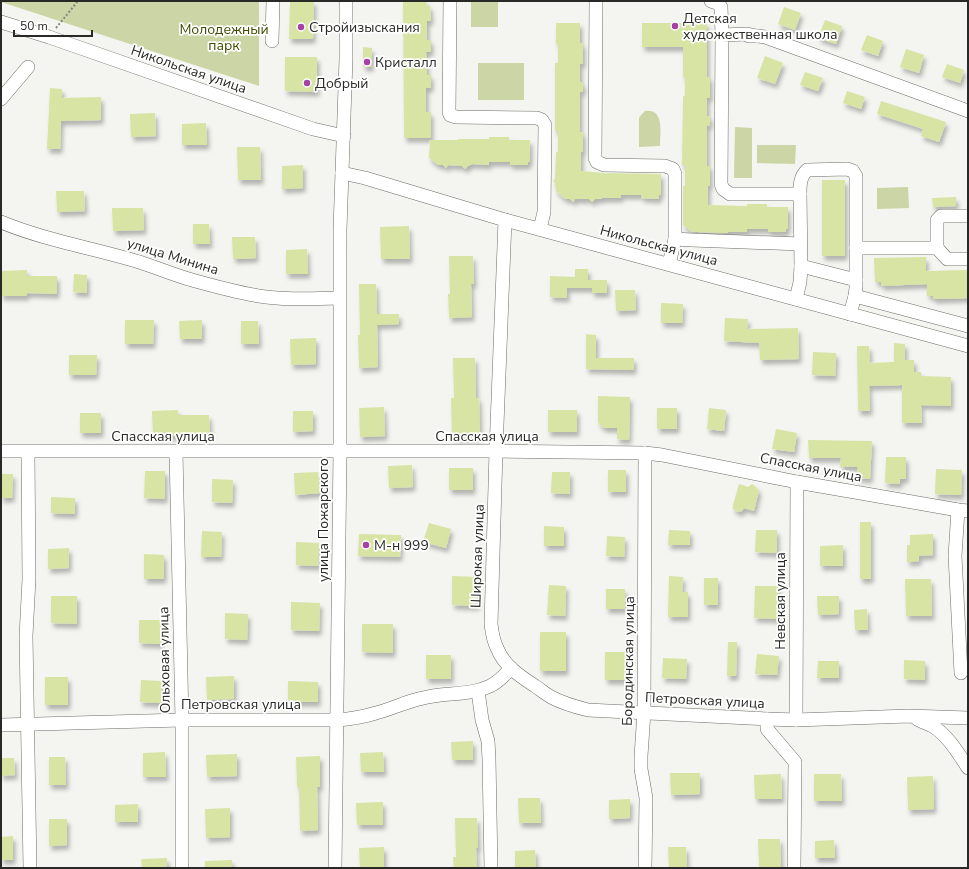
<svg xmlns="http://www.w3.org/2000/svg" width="969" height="869" font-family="'Nunito Sans',sans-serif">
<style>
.green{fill:#cbd5a5}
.building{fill:#d7e4a4;filter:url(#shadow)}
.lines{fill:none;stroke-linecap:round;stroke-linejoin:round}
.minor-casing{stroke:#6c6d68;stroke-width:14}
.path{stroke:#858582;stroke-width:2;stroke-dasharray:2 2;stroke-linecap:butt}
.minor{stroke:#fff;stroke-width:13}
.poi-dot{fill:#a641a6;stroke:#fff;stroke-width:1.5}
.labels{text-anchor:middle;stroke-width:3.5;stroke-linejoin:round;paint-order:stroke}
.poi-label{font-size:14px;fill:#292927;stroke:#fff;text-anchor:start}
.park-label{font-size:14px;fill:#414a00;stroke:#fff}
.street-label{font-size:14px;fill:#292927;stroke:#fff}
</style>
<defs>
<filter id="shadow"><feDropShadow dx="2.5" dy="4.5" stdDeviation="2" flood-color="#0004"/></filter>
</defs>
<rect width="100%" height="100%" fill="#f4f5f0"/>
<g class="green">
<path d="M1 1H259V86L1 2Z"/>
<rect x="471" y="1" width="27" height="26"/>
<rect x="478" y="63" width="46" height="37"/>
<path d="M645 111C665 108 660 134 660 146L639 147V118L641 115Z"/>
<path d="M735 127 752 128V178H734Z"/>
<path d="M757 145H796L795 164 757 163Z"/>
<path d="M908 187 909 208 877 209V188Z"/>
</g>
<g class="building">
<path d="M290 1H314L313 39H289Z"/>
<path d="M403 1H426L427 6H430L431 21H427V40H431V52H426L427 75H431V88H426V112H431V138H404Z"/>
<path d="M784 7 801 13 795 30 778 24Z"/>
<path d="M825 20 842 26 836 44 818 38Z"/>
<path d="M556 23H580V43H583V64H580V82H583V92H580V132H583V152H581V171L604 173 661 174V195H659V199L641 198 642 195H621V198H602L601 199H595L592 202 589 199H575L573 202 570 199H565L556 191 555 183 553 181 555 179 556 152H558V131H555V63H558V44H556Z"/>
<path d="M642 23H707V77H710V98H707V116H710V126L707 125V166H710V186H708V205L747 206V204H767V207H788V229H786V232H768V229H747V232H728V233H721L698 232H692L683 225V186H685V165H682L683 96H685V77H683V47H642Z"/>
<path d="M867 35 883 41 878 56 861 50Z"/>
<path d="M363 47 372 48 371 67H363Z"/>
<path d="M906 49 924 55 919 73 900 67Z"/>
<path d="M765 56 783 63 775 84 757 78Z"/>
<path d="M285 57H317V92L285 91Z"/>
<path d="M947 64 964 70 960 83 942 77Z"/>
<path d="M805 72 823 78 818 91 800 85Z"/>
<path d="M50 88 62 89V98L101 97V120L61 121 60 149H47Z"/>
<path d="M847 91 865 97 861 109 843 103Z"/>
<path d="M881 101 946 122 939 142 921 136 923 129 877 114Z"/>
<path d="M155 113 156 136 131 137 130 114Z"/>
<path d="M206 123 207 145H182V124Z"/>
<path d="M489 137H509V140H530V162H528V165H510V162H489V165L472 164 468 166 465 169 462 166 448 165 446 168 443 165H438L429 158 430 140H458V139H489Z"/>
<path d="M237 147H260L261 180H238Z"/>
<path d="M303 165V188L282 189V166Z"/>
<rect x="822" y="180" width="23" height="76"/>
<path d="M56 191H84L85 211 57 212Z"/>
<path d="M956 197V206L933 207 932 198Z"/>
<path d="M112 208H143L144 230 113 231Z"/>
<path d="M193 224H209L210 244H193Z"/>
<path d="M409 226 410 259H381L380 227Z"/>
<path d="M232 237H255L256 258 233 259Z"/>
<path d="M307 249 308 274H286V250Z"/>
<path d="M449 256H473L474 284H471L472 317 449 318 448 294H450Z"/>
<path d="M926 257V271L968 270V298L933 299V296H927V284L881 286V282H875L874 258Z"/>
<path d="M575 269H588V280H607V293H592V288H567V298L550 297V276L575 277Z"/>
<path d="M27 270V276H57V294L27 293V296H1V271Z"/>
<path d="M74 274 87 275V293L73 292Z"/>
<path d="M359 284H376L377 314H399V324L377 325 378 367 359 368 358 335H360Z"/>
<path d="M615 290H635L636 310 616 311Z"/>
<path d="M661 303 683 304 682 323H661Z"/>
<path d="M725 318 748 319 747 329 798 328 799 359 760 360 759 343 724 341Z"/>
<path d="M125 320H154L153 344H125Z"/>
<path d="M202 320V339H180L179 321Z"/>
<path d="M241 321H258L259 344H241Z"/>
<path d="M586 334 596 335V358H634V370L586 369Z"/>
<path d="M316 338V364L291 365 290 339Z"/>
<path d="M894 343 905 344V360H914V372H921V376L951 377V406L921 405 922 423H902V385L869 386 870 411H858L857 346H869L870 363 894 362Z"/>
<path d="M813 352 836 353 835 376 812 375Z"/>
<path d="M69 355H97L96 375H69Z"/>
<path d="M453 358H475L476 398H479L480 438H452L451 398H454Z"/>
<path d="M598 396 630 397 629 440 617 439V428H604L599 424 598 421Z"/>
<path d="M384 407 385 436 360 437 359 408Z"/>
<rect x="657" y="408" width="20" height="21"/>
<path d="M709 408 726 410 724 431 707 429Z"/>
<path d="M178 410V415H209L210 434 153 437 152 411Z"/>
<rect x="548" y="410" width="29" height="22"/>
<path d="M293 411H313V431L293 432Z"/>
<rect x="80" y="413" width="21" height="20"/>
<path d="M776 429 797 433 794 452 772 449Z"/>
<path d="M808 440 872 441 870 479 857 478 858 467H840L841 458H809Z"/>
<path d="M886 457H906V479H900V484L885 483Z"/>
<path d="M412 465 413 487 389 488 388 466Z"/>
<rect x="449" y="468" width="24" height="22"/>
<path d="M936 469 962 470 961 495 935 494Z"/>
<rect x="608" y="470" width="18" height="22"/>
<path d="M145 471H165V499L144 498Z"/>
<path d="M318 472 320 493 295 495 294 473Z"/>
<path d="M552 472H570V494L551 493Z"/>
<path d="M1 474H13L12 498H1Z"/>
<path d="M212 479 233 480 232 503 212 502Z"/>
<path d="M739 484 748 487 752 484 756 487 757 489 759 490 754 511 744 508 742 511 738 512 733 509V505Z"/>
<path d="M51 497 75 498V514L51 513Z"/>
<rect x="860" y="522" width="11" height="57"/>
<path d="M429 523 451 529 446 548 423 542Z"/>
<path d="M544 526 564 527V546H544Z"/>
<path d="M669 530 690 531V545H668Z"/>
<path d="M756 530H777V553L755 552Z"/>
<path d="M202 531 222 532 221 557H201Z"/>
<path d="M359 534 401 535 400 557 358 556Z"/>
<path d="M933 534V555L919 556V561L907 562V545H910V535Z"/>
<path d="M607 536 625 537 624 557 606 556Z"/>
<path d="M296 542 319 543 318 566 296 565Z"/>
<path d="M843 545V566H820V546Z"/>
<path d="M69 548V568L48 569V549Z"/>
<path d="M144 554 164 555V579H144Z"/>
<path d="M452 576 477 577V606L452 605Z"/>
<path d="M669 576 683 577 682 592H688V617H668Z"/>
<rect x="704" y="578" width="14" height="27"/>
<path d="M905 579H931L932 616H906Z"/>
<path d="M549 585 566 586 565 616 547 615Z"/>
<path d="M755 586H778V619L754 618Z"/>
<rect x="606" y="589" width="19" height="20"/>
<path d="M51 596H77V624L51 623Z"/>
<path d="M817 596H839V614L818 615Z"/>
<path d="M291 602 320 603 319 631 291 630Z"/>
<path d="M867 609 868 630H855L854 610Z"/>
<path d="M225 613 248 614 247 640 225 639Z"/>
<path d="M139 620H161V644L139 643Z"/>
<path d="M362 624H393V653L362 652Z"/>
<rect x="540" y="632" width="26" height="39"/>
<path d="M728 642H737L736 676H727Z"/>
<rect x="605" y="652" width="20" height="28"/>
<path d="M757 654 779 656 777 675 755 674Z"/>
<rect x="426" y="655" width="25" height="24"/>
<path d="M663 658 687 659 686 679 662 678Z"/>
<path d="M904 660 925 661V680L904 679Z"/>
<path d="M818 661H839V678H817Z"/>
<path d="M234 676V699L207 700 206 677Z"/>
<rect x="45" y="677" width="23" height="28"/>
<path d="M141 680 162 681 161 703 140 702Z"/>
<path d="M288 681 318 682V702H288Z"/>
<path d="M473 741V760H452L451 742Z"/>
<path d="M165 752 166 777H143V753Z"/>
<path d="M383 752 384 772H361L360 753Z"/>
<path d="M237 754V776L207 777 206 755Z"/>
<path d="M320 756V787H317L318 830 300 831 299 787H297L296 757Z"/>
<path d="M49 757H65L66 785H49Z"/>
<path d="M1 758H14L15 775 1 776Z"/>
<path d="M670 773H700V794L671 795Z"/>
<path d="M781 774 782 799H755L754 775Z"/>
<path d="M814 774H841L842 801H814Z"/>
<path d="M933 776 934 809 908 810 907 777Z"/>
<path d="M518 798H540L541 823H519Z"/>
<path d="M630 799V818L609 819V800Z"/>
<path d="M383 802V825H357L356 803Z"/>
<path d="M138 804V822H115V805Z"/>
<path d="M230 808V837L206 838 205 809Z"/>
<path d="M455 818H477L478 848H476L477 868H454L453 857H456Z"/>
<path d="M49 819H67V845L49 846Z"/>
<path d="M13 836V860H1V837Z"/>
<path d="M758 839H780L781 868H759Z"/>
<path d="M834 840 835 858H815V841Z"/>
<path d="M384 847V868H360L359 848Z"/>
<path d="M668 847H686L687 868H669Z"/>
<path d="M535 850 536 868H515V851Z"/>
<path d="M167 858V868H142L141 859Z"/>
<path d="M232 860V868H205V861Z"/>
</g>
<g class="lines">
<g class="minor-casing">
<g id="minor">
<path d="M450 1 449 112 450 115 456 117 537 118 542 120 545 125 544 212 540 229"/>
<path d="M596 1 595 158 597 162 604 165 665 166 673 169 675 174V239L669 264"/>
<path d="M711 1 717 3 721 7 722 35"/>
<path d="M1 22 49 37 313 129 344 136"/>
<path d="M749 36H759L765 37 968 111"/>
<path d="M757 36 747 34 722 35 721 184 723 189 730 194H800L801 266 800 282 796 299"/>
<path d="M272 41 273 1"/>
<path d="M1 99 28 67"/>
<path d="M342 173 365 178 505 220 968 346"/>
<path d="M800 194C800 184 800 177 807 170L847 169 853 171 856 176V288L855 296 850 314"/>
<path d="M505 220 496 451 491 624C492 633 493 640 497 648 504 666 520 676 535 686 541 690 546 694 551 697 562 703 576 707 588 710L767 719 796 720 909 716 968 718"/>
<path d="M1 222C42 239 87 247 129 259 151 265 171 274 192 280 217 287 242 294 266 297 290 300 315 299 339 298"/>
<path d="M675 239 692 240 800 244"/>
<path d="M856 248H937L947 259H968"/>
<path d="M937 248V220L941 216H968"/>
<path d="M801 266 856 280"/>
<path d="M855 296 968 326"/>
<path d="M1 451H496L645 453 662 455 797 482 958 510 968 511"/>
<path d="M28 452 29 579 26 636 30 868"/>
<path d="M176 452 182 720V868"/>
<path d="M958 510 955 556 961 673"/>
<path d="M478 691 482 720 488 741 489 759 491 868"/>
<path d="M767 719V729L795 762 794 868"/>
<path d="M917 719C922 722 929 724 934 727 949 737 958 753 968 768"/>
<path d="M796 720 797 482"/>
<path d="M1 725 182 720H337C350 719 363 717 376 713 392 709 407 701 423 698 445 692 469 696 490 686 498 682 505 675 511 668"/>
<path d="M335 868 340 452V229L346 59V1"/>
<path d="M645 868 646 798 641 769V756L644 712 645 453"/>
</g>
</g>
<path class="path" d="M56 28 78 1"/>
<use href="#minor" class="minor"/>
</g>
<g class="poi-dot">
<circle cx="675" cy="26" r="4"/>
<circle cx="301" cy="27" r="4"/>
<circle cx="367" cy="62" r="4"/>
<circle cx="307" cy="83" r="4"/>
<circle cx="366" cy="545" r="4"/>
</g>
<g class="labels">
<g class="poi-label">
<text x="683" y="23">Детская<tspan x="683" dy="16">художественная школа</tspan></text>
<text x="309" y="32">Стройизыскания</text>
<text x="375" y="67">Кристалл</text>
<text x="315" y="88">Добрый</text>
<text x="374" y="550">М-н 999</text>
</g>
<g class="park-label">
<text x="224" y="34">Молодежный<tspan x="224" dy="16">парк</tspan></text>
</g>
<g class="street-label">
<text transform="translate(189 69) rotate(19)" y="5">Никольская улица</text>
<text transform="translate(659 245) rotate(15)" y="5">Никольская улица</text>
<text transform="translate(173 256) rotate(17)" y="5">улица Минина</text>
<text x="163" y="441">Спасская улица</text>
<text x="487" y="441">Спасская улица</text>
<text transform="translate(811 467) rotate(11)" y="5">Спасская улица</text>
<text transform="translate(323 520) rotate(-90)" y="5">улица Пожарского</text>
<text transform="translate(477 556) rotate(-88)" y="5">Широкая улица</text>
<text transform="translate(780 601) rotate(-90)" y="5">Невская улица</text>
<text transform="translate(164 660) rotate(-91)" y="5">Ольховая улица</text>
<text transform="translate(628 661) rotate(-89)" y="5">Бородинская улица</text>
<text transform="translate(705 700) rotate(3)" y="5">Петровская улица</text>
<text x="241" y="709">Петровская улица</text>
</g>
</g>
<rect width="969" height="869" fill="none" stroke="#292927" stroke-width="4"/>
<path d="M14 30v6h78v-6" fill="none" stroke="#292927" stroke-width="2"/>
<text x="20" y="30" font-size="12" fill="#292927" stroke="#ffffff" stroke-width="3" paint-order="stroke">50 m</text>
</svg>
